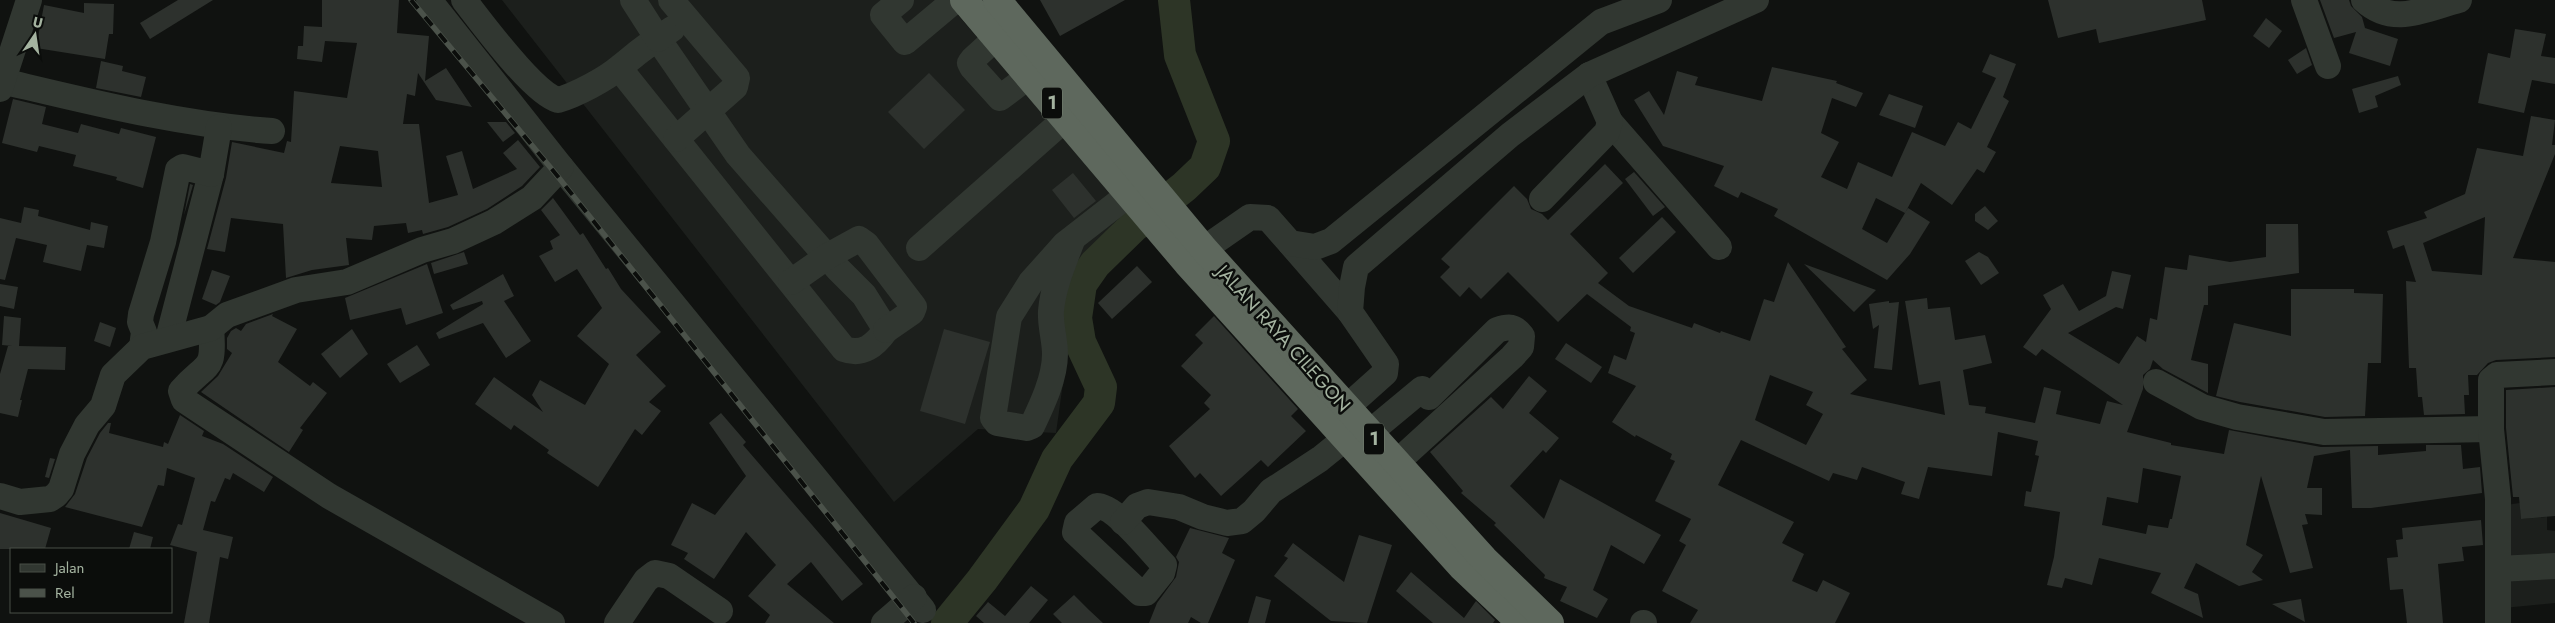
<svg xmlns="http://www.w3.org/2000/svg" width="2555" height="623" font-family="Jost,sans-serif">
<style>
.built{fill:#1c1f1c;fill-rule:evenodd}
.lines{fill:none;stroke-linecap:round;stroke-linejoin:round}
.river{stroke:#2d3526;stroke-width:32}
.building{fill:#2d312d;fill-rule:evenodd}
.minor{stroke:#313731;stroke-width:26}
.highway{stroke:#5e685d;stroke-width:28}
.rail-casing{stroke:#4b524a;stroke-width:5.5}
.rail{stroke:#0b0d0b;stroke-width:4;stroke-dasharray:11;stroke-linecap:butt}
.labels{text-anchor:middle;stroke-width:5;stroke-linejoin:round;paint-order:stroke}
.shield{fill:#0b0d0b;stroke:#768173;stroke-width:1}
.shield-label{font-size:18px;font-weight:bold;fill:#a4b3a0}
.street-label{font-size:19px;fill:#a4b3a0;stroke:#0b0d0b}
</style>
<rect width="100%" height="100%" fill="#101210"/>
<g class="built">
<path d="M502 0H945L1145 232 1079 268 1056 433 978 429 894 502Z"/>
<path d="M2555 498 2547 503V530L2555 531V603L2493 609 2499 506ZM2520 506 2546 517 2521 519Z"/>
</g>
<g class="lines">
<path class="river" d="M947 623 982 580 1034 509 1057 459 1099 403 1101 387 1080 342 1076 318 1081 284 1095 264 1133 227 1184 187 1205 167 1214 141 1180 55 1174 0"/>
</g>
<g class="building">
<path d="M178 0H213L150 39 140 23Z"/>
<path d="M322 0H399L397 33 429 36 425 81 446 68 472 107 436 100 418 73 415 96 407 94 403 124H419L429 203 458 195 446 156 462 151 473 189 517 169 503 153 518 140 540 167 522 186 487 209 448 227 423 234 422 230 408 233 406 223 374 226 372 240 346 238 349 265 312 270 286 278 283 224 231 218 225 252 207 249 226 178 232 142 284 153 287 141 291 142 294 91 347 98 357 43 325 41 322 62 297 59 298 46H303L304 26 322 27ZM340 146 378 151 382 187 331 183Z"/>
<path d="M1040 0H1125L1060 36Z"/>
<path d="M2048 0H2202L2206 20 2099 43 2096 29 2058 38Z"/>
<path d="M2320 0H2349L2351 6 2362 17 2365 28 2398 39 2390 66 2349 53 2356 32 2334 38Z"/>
<path d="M84 3 114 4 113 34H109L105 59 36 48 44 5 84 13Z"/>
<path d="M2266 18 2282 31 2269 48 2253 36Z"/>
<path d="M2515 29 2546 34 2541 56 2555 58V84L2532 80 2524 113 2478 103 2488 53 2510 58Z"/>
<path d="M2306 48 2312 65 2297 74 2288 60Z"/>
<path d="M1990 54 2016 64 2003 97 2009 101 1987 147 1996 152 1984 173 1977 169 1952 205 1921 183 1905 213 1876 198 1862 229 1887 243 1908 208 1930 222 1910 254 1887 280 1774 216 1778 209 1741 192 1738 198 1714 186 1724 166 1663 146 1634 100 1649 91 1664 115 1677 71 1698 77 1695 85 1762 101 1772 67 1837 81 1836 83 1863 93 1856 107 1832 98 1821 133 1839 142 1821 177 1847 189 1858 162 1892 177 1912 132 1945 146 1958 122 1971 129 1996 78 1982 72Z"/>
<path d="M101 61 123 66 122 71 146 77 141 97 96 88Z"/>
<path d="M929 73 965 110 924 149 888 112Z"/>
<path d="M2398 76 2401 85 2375 96 2378 107 2359 113 2352 89Z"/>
<path d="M1889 94 1923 106 1915 128 1879 115Z"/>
<path d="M13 99 46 107 42 124 78 133 81 124 119 134 121 128 156 137 143 188 116 180 117 177 73 166 76 155 39 146 37 152 2 143Z"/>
<path d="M2531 116 2555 120 2552 145H2555V154L2513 258 2555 262V357L2496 360 2488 363 2477 375H2468L2469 395H2464L2465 414 2424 415 2422 397H2418L2416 368H2409L2406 281 2416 282 2404 245 2393 249 2387 231 2427 218 2424 212 2465 194 2477 148 2523 156ZM2485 217 2482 275 2432 271 2423 243Z"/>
<path d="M487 122H506L515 133 503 142Z"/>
<path d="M1605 164 1623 183 1570 234 1608 273 1598 283 1629 306 1692 328 1694 323 1720 333 1721 331 1750 341 1764 299 1774 302 1788 262 1846 347 1842 349 1867 380 1850 394 1945 415 1940 381 1919 385 1905 301 1927 298 1928 309 1950 307 1955 340 1985 335 1992 363 1963 370 1969 405 1986 407 1985 413 2035 423 2044 387 2061 391 2056 414 2100 424 2107 401 2123 405 2042 349 2036 356 2023 347 2051 309 2043 295 2063 284 2079 311 2106 296 2112 271 2131 275 2123 309 2116 307 2068 333 2119 364 2137 336 2146 342 2150 318 2157 320 2165 267 2187 270 2189 255 2230 262 2266 257V224H2298L2299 273 2208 286V305H2204L2191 360 2208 364V393L2163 369 2153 360 2150 369 2143 375V389L2127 432 2171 443V445L2224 454 2229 430 2321 447 2378 446V455L2426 451V445H2461L2463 469 2480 467 2482 493 2371 508H2352L2350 450 2314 456 2307 488H2322V515L2305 514 2308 524 2302 525 2313 568 2290 573 2261 476 2246 545 2263 555 2252 572 2263 580 2239 586 2196 563 2184 588 2198 594 2203 618 2151 593 2161 573 2099 558 2092 585 2065 578 2062 588 2047 585 2054 557 2060 512 2024 506 2026 491 2031 492 2039 456 2035 455 2038 441 1998 432 1992 476 1928 467 1919 499 1901 494 1905 482 1862 467 1857 480 1833 473 1829 481 1741 440 1718 485 1794 522 1782 543 1804 554 1792 581 1817 592 1823 580 1850 593 1835 623H1690L1698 610 1662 591 1686 545 1679 541 1691 519 1655 501 1675 461 1670 459 1672 454 1636 435 1635 437 1612 422 1636 386 1608 373 1614 355 1626 360 1635 333 1630 331 1631 327 1587 294 1558 322 1508 272 1481 299 1469 287 1460 297 1440 277 1450 267 1441 259 1514 186 1527 199 1531 209 1542 214 1548 220ZM1770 375 1813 392 1806 405 1823 414 1806 445 1755 420ZM2143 468 2181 476 2172 519H2170L2168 528 2148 525 2146 534 2102 525 2107 497 2138 503Z"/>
<path d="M1634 172 1665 207 1653 216 1625 179Z"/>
<path d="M1073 173 1096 201 1074 218 1052 190Z"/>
<path d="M190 184 193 185 184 215Z"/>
<path d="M553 198 580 235 583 233 606 269 608 268 621 289 661 332 636 355 666 386 649 402 661 411 642 435 635 429 598 487 547 453 549 450 514 425 511 430 475 404 494 377 543 412 532 395 540 380 585 405 609 364 577 336 602 308 577 269 555 282 539 256 553 249 550 241 560 235 541 210Z"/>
<path d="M1985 206 1998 221 1988 230 1975 221V214Z"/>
<path d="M24 207 39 210 38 216 90 230 91 222 108 226 104 248 87 245 81 271 43 262 47 245 16 238 5 280 0 279V218L21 223Z"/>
<path d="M1662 217 1676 232 1633 273 1619 258Z"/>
<path d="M464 252 468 264 434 274 431 263Z"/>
<path d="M1979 252 1988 257 1999 273 1981 285 1965 261Z"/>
<path d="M427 264 443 313 406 325 401 308 350 320 345 298Z"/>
<path d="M1804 264 1876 290 1854 312Z"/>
<path d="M1137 266 1152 282 1112 319 1098 303Z"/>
<path d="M212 270 230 276 220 302 216 305 202 299Z"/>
<path d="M503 274 514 296 504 301 531 341 506 358 483 323 439 339 436 333 483 304 482 301 453 310 450 305Z"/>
<path d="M0 284 18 287 14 309 0 306Z"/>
<path d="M2291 289H2354V293L2383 294 2381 363H2368L2365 416 2325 417 2240 402 2216 396 2234 323 2291 336Z"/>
<path d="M1889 301V303L1899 302 1892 370 1874 368 1879 325 1873 329 1869 304Z"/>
<path d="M273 314 272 316 297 329 278 362 310 386 313 382 327 393 300 428 303 430 289 452 201 392 218 376 232 353 227 349V338L231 331 236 328 241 331 246 324Z"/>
<path d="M4 316 21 318 19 346 66 347 65 370 28 369 20 400H22L18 417 0 413V374L8 346H12L2 345Z"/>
<path d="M1214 316 1298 409 1291 416 1306 431 1268 467 1261 460 1221 496 1200 473 1195 478 1169 446 1210 409 1204 403 1211 395 1181 366 1203 343 1195 335Z"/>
<path d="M100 322 116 328 110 347 94 341Z"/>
<path d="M352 329 368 354 340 378 321 354Z"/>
<path d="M944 329 990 342 965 424 920 411Z"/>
<path d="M1566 343 1602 367 1591 383 1555 359Z"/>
<path d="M417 345 430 365 400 383 387 364Z"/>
<path d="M1529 376 1547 391 1529 413 1559 438 1546 453 1543 450 1510 486 1544 519 1560 479 1661 535 1644 564 1611 545 1593 590 1608 599 1597 618 1560 601 1567 587 1544 578 1545 575 1494 525 1496 523 1461 493 1463 491 1430 452 1491 397 1503 409Z"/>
<path d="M2555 387V516L2521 519 2519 497H2513L2506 428V390Z"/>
<path d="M721 413 746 442 743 445 863 584 842 601 811 562 787 584 834 623H765L770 615 748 596 776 565 746 532 714 579 684 559 688 553 671 545 692 503 715 515 746 476 709 423Z"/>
<path d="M180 415 204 431 202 436 223 444 273 477 264 492 233 473 230 480 225 478 215 502 211 501 203 530 233 537 228 559 220 557 209 623H184L197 552 170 545 178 524 182 525 195 478 167 468 164 486 158 485 142 527 65 507 75 494 87 458 100 433 108 423H111L109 433 163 447 164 442 168 444Z"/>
<path d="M50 458 55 459 49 478 45 477Z"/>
<path d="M0 513 51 528 45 549H0Z"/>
<path d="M2481 520 2483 545 2462 547 2464 561 2438 564 2443 623H2407L2403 589 2390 590 2387 558 2398 557 2396 540 2403 539 2402 528Z"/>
<path d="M1190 528 1229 538 1222 553 1235 560 1208 623H1201L1191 617 1188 623H1149L1157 603 1176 577 1179 562 1176 557Z"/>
<path d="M134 532 153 537 150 549H129Z"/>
<path d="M1359 535 1392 545 1367 623 1331 621 1274 576 1288 558 1284 556 1293 543 1344 582Z"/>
<path d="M1411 572 1464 618 1476 601 1495 620 1493 623H1433L1396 591Z"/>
<path d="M1031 586 1048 600 1029 623H984L976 616 988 602 1005 616Z"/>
<path d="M1074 595 1089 610 1103 623H1062L1053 614Z"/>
<path d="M1256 596 1271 600 1265 623H1248Z"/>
<path d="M2301 599 2305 622 2272 604Z"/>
</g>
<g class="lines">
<g class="minor">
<path d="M464 0C482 23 533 93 558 100 576 95 606 79 620 67 633 57 643 47 658 39L738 155 837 268 864 295 886 330C875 345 863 356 844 349L619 68"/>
<path d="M633 0 658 39 672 29"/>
<path d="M671 0 737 78 735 87 676 139"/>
<path d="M901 0 883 15 905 42 955 0"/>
<path d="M2304 0 2328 66"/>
<path d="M2364 0C2393 27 2425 9 2459 0"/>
<path d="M996 38 973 59 970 63 972 67 1000 98 1029 76"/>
<path d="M2 81C91 102 181 125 272 131"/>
<path d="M0 89 29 0"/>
<path d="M1610 122 1719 247"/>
<path d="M561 167 923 610"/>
<path d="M1542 199 1607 132 1610 122 1589 75"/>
<path d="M1073 238C1064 262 1053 286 1051 311 1050 325 1055 340 1055 354 1055 378 1042 405 1032 426L1027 428 997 423 993 418 1009 317 1031 282 1065 244 1128 195"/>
<path d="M1290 243 1350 312"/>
<path d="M919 248 1065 119"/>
<path d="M1204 249 1250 217 1268 218 1290 243 1315 247 1331 241 1601 22 1659 0"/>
<path d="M791 282 828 256 859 239 866 244 914 307 912 312 886 330"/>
<path d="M211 328C215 374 207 361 181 391L184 400 329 496 552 623"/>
<path d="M168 339 211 174"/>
<path d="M142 347 144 332 140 322 141 314 163 242 178 170 183 167 211 174 219 127"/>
<path d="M2156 382 2202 407 2237 417 2324 432 2491 429"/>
<path d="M1347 407 1385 373 1386 364 1350 312 1352 287 1356 267 1510 135 1589 75 1756 0"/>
<path d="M1369 433 1422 389 1429 397 1497 330C1509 326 1514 326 1522 336L1521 347 1512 357 1396 463"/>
<path d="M0 496 20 502 50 499 56 495 61 489 72 454 87 425 103 406 113 375 142 347 211 328 227 315 296 290 347 282 422 250 453 241 494 222 532 198 561 167 429 0"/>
<path d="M1097 506C1116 506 1150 551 1164 565L1162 573 1146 593H1140L1075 532 1077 523Z"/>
<path d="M1123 522 1137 506 1148 502 1179 507 1203 517 1227 523 1242 521 1254 511 1271 491 1320 459 1346 438"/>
<path d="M2498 569 2555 566"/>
<path d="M617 623 646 580 655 573 669 576 720 611"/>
<path d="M884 623 914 597"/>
<path d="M1643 623H1644"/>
<path d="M2498 623V499L2491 429V380L2497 375 2555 372"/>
</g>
<g class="highway">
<path d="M964 0 1187 263 1462 567 1521 623"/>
<path d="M997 0 1204 249 1484 559 1550 623"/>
</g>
<g class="rail-casing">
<path id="rail" d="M411 0 555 173 914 623"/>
</g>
<use href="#rail" class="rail"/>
</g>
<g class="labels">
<g class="shield">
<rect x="1042" y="87.5" width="20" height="31" rx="4"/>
<rect x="1364" y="423.5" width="20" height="31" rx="4"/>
</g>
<g class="shield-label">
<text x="1052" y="109">1</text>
<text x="1374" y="445">1</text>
</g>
<g class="street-label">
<text transform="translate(1284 338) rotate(48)" y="7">JALAN RAYA CILEGON</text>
</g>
</g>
<rect x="10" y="548" width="162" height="65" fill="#0b0d0b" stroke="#484f47"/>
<rect x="20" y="564" width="25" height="8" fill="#313731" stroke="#484f47"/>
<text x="55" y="573" font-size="15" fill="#a4b3a0">Jalan</text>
<rect x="20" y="589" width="25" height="8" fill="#4b524a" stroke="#484f47"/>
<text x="55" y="598" font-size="15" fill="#a4b3a0">Rel</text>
<g transform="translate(35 35) rotate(13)" stroke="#0b0d0b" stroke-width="4" paint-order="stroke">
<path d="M0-4L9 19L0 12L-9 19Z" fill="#a4b3a0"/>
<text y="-8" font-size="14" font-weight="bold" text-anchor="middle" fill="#a4b3a0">U</text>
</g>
</svg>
